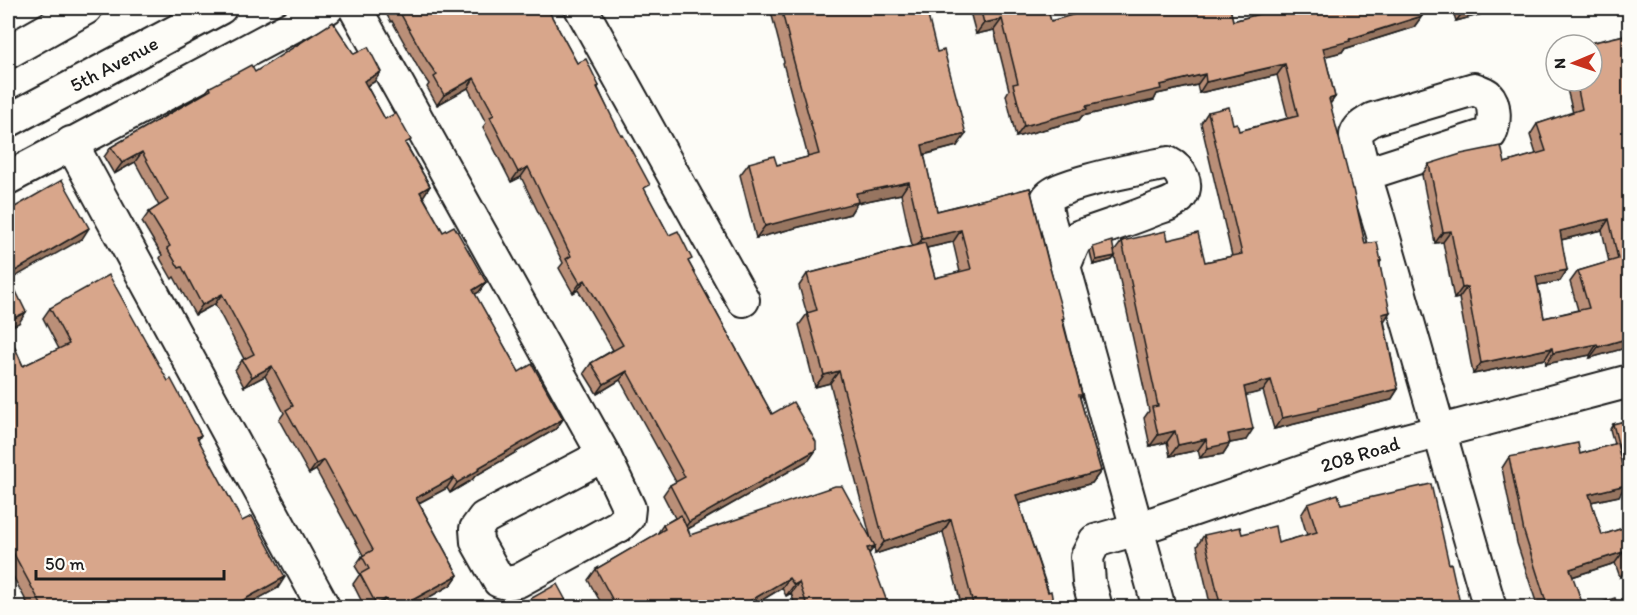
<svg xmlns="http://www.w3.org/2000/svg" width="1637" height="615" font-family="Itim,sans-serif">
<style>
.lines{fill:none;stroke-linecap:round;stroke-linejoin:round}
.minor-casing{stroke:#1c1c1c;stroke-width:36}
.minor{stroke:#fdfcf7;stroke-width:32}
.wall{fill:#ba8f78;stroke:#1c1c1c;stroke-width:1.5;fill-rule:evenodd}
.shaded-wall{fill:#977461;stroke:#1c1c1c;stroke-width:1.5}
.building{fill:#d8a68b;stroke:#1c1c1c;stroke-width:1.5;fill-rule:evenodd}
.labels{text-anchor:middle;stroke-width:5;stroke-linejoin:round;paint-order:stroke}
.street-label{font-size:20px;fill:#1c1c1c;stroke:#fdfcf7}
</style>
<rect width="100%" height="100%" fill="#fdfcf7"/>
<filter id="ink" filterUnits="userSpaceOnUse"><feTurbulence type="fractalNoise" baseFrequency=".0167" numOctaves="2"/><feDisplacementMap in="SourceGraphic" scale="12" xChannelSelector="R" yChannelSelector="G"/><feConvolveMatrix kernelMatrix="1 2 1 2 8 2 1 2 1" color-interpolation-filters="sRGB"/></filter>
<g filter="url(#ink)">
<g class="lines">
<g class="minor-casing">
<g id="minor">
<path d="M355 8 604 455"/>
<path d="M581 8 743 300"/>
<path d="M8 52 86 8"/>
<path d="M8 121 220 8"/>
<path d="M71 143 324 608"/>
<path d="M1366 174 1490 134C1495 123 1496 104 1487 95 1483 92 1478 91 1474 89L1373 119C1366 124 1359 126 1356 135 1354 142 1375 208 1379 221L1490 608"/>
<path d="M8 178 327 8"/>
<path d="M1064 266C1069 257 1071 246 1078 237 1105 227 1132 219 1158 208 1165 206 1175 202 1179 198 1191 185 1180 169 1168 163 1150 167 1050 184 1047 200 1044 214 1059 251 1064 266L1159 608"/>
<path d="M604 455 629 508 628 517 619 526 518 581 507 583 499 581 477 542 476 529 484 518Z"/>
<path d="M1096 608 1089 582 1087 557 1095 541 1137 529 1357 453 1630 381"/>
</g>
</g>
<use href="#minor" class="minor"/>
</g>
<g class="wall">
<path d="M383 8H547L577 63 599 86 598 88 645 191 669 235 689 263 772 414 816 450 809 460 688 529 690 535 871 539 830 383 815 387 799 325 807 314 799 286 807 274 912 246 901 194 857 203 850 214 756 238 740 175 749 163 777 165 808 157 783 63 784 62 770 8H926L957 146 924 155 937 211 1030 188 1063 320 1082 395 1080 398 1101 471 1092 483 1019 504 1054 608H962L943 532 875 554 874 547 869 554 888 608H796L791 593 786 596 782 588 749 608H604L588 580 596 569 657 534 663 525 675 518 663 495 670 485 676 482 620 380 597 394 584 373 591 363 613 350 578 290 573 293 559 268 563 263 521 177 511 182 483 127 486 123 468 88 437 105 427 87 429 84 420 71 392 21 391 22ZM953 242 960 272 935 278 927 248Z"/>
<path d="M969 8H1047L1051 21 1082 12V8H1230L1233 21 1269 11 1268 8H1419L1422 16 1414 27 1344 49 1342 52 1325 56 1335 97 1330 104 1365 244 1381 261 1380 263 1384 321 1398 389 1391 400 1314 418 1311 420 1274 429 1263 391 1246 395V440L1230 443 1223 454 1200 458 1198 450 1170 456 1167 442 1150 446 1144 418 1149 411 1114 253 1115 256 1112 260 1093 265 1090 252 1093 247 1114 252 1122 241 1168 240 1205 262 1232 256 1201 123 1208 112 1233 124 1239 131 1288 118 1277 75 1199 93 1197 85 1157 94 1154 100 1082 116 1079 120 1016 137 1006 95 1009 90 994 30 976 34Z"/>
<path d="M1452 8H1501V9L1456 21Z"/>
<path d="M1629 34V347L1590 358V355L1546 364 1545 359 1473 374 1459 298 1454 299 1443 242 1435 243 1422 175 1429 164 1505 163 1536 154 1530 135 1537 124 1573 113 1565 81H1592V45H1588L1590 43ZM1602 230 1609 262 1578 271 1570 282 1578 310 1544 318 1538 285 1560 281 1567 270 1561 240Z"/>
<path d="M354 54 374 82 367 86 385 119 407 146 430 186 423 196 443 232 486 282 479 292 475 294 519 372 563 419 556 429 475 476 472 480 450 493 447 488 419 503 458 575 451 585 410 608H365L353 584 360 574 355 566 363 555 316 470 309 474 279 420 284 413 265 376 244 387 235 370 242 360 244 359 215 304 195 315 174 277 172 279 160 258 162 255 142 222 149 212 159 206 135 162 114 174 104 157 111 147 206 92 210 87 255 72Z"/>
<path d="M50 308 168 381 201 435 198 440 278 588 241 608H30L8 567V332L23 366 59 349 43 318Z"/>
<path d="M1629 420 1620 459 1619 496 1591 502 1602 535 1629 526V574L1620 577 1615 563 1572 577 1584 608H1538L1517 543 1502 468 1509 457 1580 454 1614 444 1610 429 1613 424Z"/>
<path d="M1308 504H1341L1449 564 1461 608H1211L1197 546 1204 535 1242 534 1278 543 1307 535 1301 515Z"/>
</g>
<g class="shaded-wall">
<path d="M1474 8H1501V9L1456 21 1464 11Z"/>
<path d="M1422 16 1414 27 1344 49 1342 52 1315 59 1323 48Z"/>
<path d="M1002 19 994 30 976 34 984 23Z"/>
<path d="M1285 64 1277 75 1199 93 1206 82Z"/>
<path d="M381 72 374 82 357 91 364 81Z"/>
<path d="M1205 74 1197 85 1157 94 1154 100 1082 116 1079 120 1016 137 1024 126 1086 106 1160 85Z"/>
<path d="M474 78 468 88 437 105 444 95Z"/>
<path d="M1335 97 1327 108 1329 99Z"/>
<path d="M966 134 957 146 914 157 922 145Z"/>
<path d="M142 152 135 162 114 174 122 163Z"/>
<path d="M528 167 521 177 511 182 518 172Z"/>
<path d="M909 182 901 194 857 203 850 214 756 238 765 226 856 193Z"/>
<path d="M430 186 423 197 420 192Z"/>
<path d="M1609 219 1602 230 1552 242 1560 231Z"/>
<path d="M89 228 82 239 8 281V275Z"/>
<path d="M961 230 953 242 913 251 922 239Z"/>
<path d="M1451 231 1443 242 1435 243 1443 232Z"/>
<path d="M1115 256 1112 260 1093 265 1096 260Z"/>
<path d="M1567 270 1560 281 1528 287 1536 276Z"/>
<path d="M585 280 578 290 573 293 580 283Z"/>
<path d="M486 282 479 292 465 300 473 290Z"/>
<path d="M1467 287 1459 298 1454 299 1462 288Z"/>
<path d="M222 294 215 304 195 315 202 305Z"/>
<path d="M26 312 19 323 8 328V321Z"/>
<path d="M1390 312 1383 323 1382 314Z"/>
<path d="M1629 338V347L1590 358 1598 347Z"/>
<path d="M1597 344 1590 355 1546 364 1553 353Z"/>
<path d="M1552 348 1545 359 1473 374 1481 363Z"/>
<path d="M272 366 265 376 244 387 252 377Z"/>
<path d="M627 371 620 380 597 394 604 384Z"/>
<path d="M839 371 830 383 815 387 824 375Z"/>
<path d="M1271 380 1263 391 1236 398 1244 387Z"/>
<path d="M1398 389 1391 400 1314 418 1311 420 1274 429 1282 418 1319 407Z"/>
<path d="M563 419 556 429 475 476 472 480 450 493 457 483 478 468Z"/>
<path d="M1253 429 1246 440 1230 443 1223 454 1200 458 1208 448 1228 434Z"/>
<path d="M1175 431 1167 442 1150 446 1158 435Z"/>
<path d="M1206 439 1198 450 1170 456 1178 445Z"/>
<path d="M816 450 809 460 682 532 689 522Z"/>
<path d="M1629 453V456L1618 460 1621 455Z"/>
<path d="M324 460 316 470 309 474 316 464Z"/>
<path d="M1101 471 1092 483 1008 507 1016 495Z"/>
<path d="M454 477 447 488 409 508 416 498Z"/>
<path d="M1626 485 1619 496 1581 504 1589 494Z"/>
<path d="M951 519 943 532 875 554 884 542Z"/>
<path d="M875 546 867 556V548Z"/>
<path d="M1623 552 1615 563 1562 580 1570 569Z"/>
<path d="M1629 565V574L1620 577 1627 566Z"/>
<path d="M458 575 451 585 410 608H398Z"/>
<path d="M285 577 278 588 241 608H229Z"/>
<path d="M789 578 782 588 749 608H738Z"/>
<path d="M799 582 791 593 786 596 794 585Z"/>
<path d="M385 599 379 608H374L376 604Z"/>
<path d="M216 602 212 608H205Z"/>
</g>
<g class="building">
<path d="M395 8H547L577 63 586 59 599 86 597 87 621 135H623L650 185 644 188 669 235 678 231 692 259 688 261 772 414 793 402 816 442V450L689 522 670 485 685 477 627 371 604 384 591 363 623 345 585 280 580 283 566 259 571 256 528 167 518 172 490 117 494 115 474 78 444 95 434 77 437 75 427 61 399 11 398 12Z"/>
<path d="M781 8H926L937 52 944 50 966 134 922 145 937 211 1030 188 1048 261 1064 318 1062 319 1082 395H1079L1101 471 1016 495 1048 592 1051 591 1054 608H974L951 519 884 542 839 371 824 375 807 313 817 310 807 274 925 243 935 278 971 269 961 230 922 239 909 182 856 193 858 202 765 226 749 163 774 156 777 165 819 154 791 51H792Z"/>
<path d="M980 8H1047L1051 21 1090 10V8H1230L1233 21 1278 9V8H1419L1422 16 1349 39 1350 41 1323 48 1335 97 1329 99 1352 189H1353L1365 244 1377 242 1378 247 1381 261H1379L1390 312 1382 314 1398 389 1319 407V410L1282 418 1271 380 1244 387 1253 429 1228 434 1230 443 1208 448 1206 439 1178 445 1175 431 1158 435 1152 407 1158 406 1122 241 1166 231 1168 240 1198 233 1205 262 1242 254 1208 112 1229 107 1233 124 1237 123 1239 131 1298 116 1285 64 1206 82 1205 74 1160 85 1161 89 1086 106 1087 109 1024 126 1013 84 1018 83 1002 19 984 23Z"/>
<path d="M1463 8H1474L1464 11Z"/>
<path d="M333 22 354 54 368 47 381 72 364 81 385 119 396 113 411 140 405 143 430 186 420 192 443 232 454 226 486 282 473 290 519 372 532 364 563 419 478 468 479 470 457 483 454 477 416 498 458 575 398 608H390L385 599 376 604 360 574 369 569 362 556 373 550 324 460 316 464 286 410 293 406 272 366 252 377 242 360 254 354 222 294 202 305 182 267 179 268 167 248 170 246 149 212 168 200 142 152 122 163 111 147 211 90 210 87 251 65 255 72Z"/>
<path d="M1629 34V338L1598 347 1597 344 1553 353 1552 348 1481 363 1467 287 1462 288 1451 231 1443 232 1429 164 1461 154 1501 146 1505 163 1546 151 1537 124 1582 109 1576 81H1592V45H1590V43ZM1609 219 1618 259 1578 271 1589 308 1544 318 1536 276 1567 270 1560 231Z"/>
<path d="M62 180 89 228 8 275 26 312 8 321V211Z"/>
<path d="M1112 241 1115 256 1096 260 1093 247Z"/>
<path d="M109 275 168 381 171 379 201 435 197 437 242 521 252 516 285 577 229 608H219L216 602 205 608H43L8 543V332L23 366 69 344 50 308Z"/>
<path d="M1629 420V453L1621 455 1613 424Z"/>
<path d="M1578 443 1580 454 1617 443 1626 485 1589 494 1602 535 1629 526V565L1627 566 1623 552 1570 569 1584 608H1548L1524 532 1509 457Z"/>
<path d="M1431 484 1449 564 1451 563 1461 608H1221L1204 535 1240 527 1242 534 1275 526 1278 543 1317 532 1308 504 1338 494 1341 504Z"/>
<path d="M835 486H842L875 546 867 548 889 607 808 608 799 582 794 585 789 578 738 608H617L596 569 665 529 663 525 681 515 690 535Z"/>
<path d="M557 584 570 608H514Z"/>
<path d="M1615 598 1618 608H1584Z"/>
</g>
</g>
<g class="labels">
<g class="street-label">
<text transform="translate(114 64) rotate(-28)" y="7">5th Avenue</text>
<text transform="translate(1360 454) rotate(-17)" y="7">208 Road</text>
</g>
</g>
<rect width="1637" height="615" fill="none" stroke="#fdfcf7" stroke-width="30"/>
<rect x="15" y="15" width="1607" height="585" fill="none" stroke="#1c1c1c" stroke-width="2" filter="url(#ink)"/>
<g transform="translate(1574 63) rotate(268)"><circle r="28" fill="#fdfcf7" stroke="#a3a29f" stroke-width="1.5"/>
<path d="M0-4.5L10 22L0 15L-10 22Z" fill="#c8321e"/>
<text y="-9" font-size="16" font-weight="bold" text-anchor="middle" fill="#1c1c1c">N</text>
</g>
<path d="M36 570v9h188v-9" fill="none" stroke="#1c1c1c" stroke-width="3"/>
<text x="45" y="570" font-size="18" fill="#1c1c1c" stroke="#fdfcf7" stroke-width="4.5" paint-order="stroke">50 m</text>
</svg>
